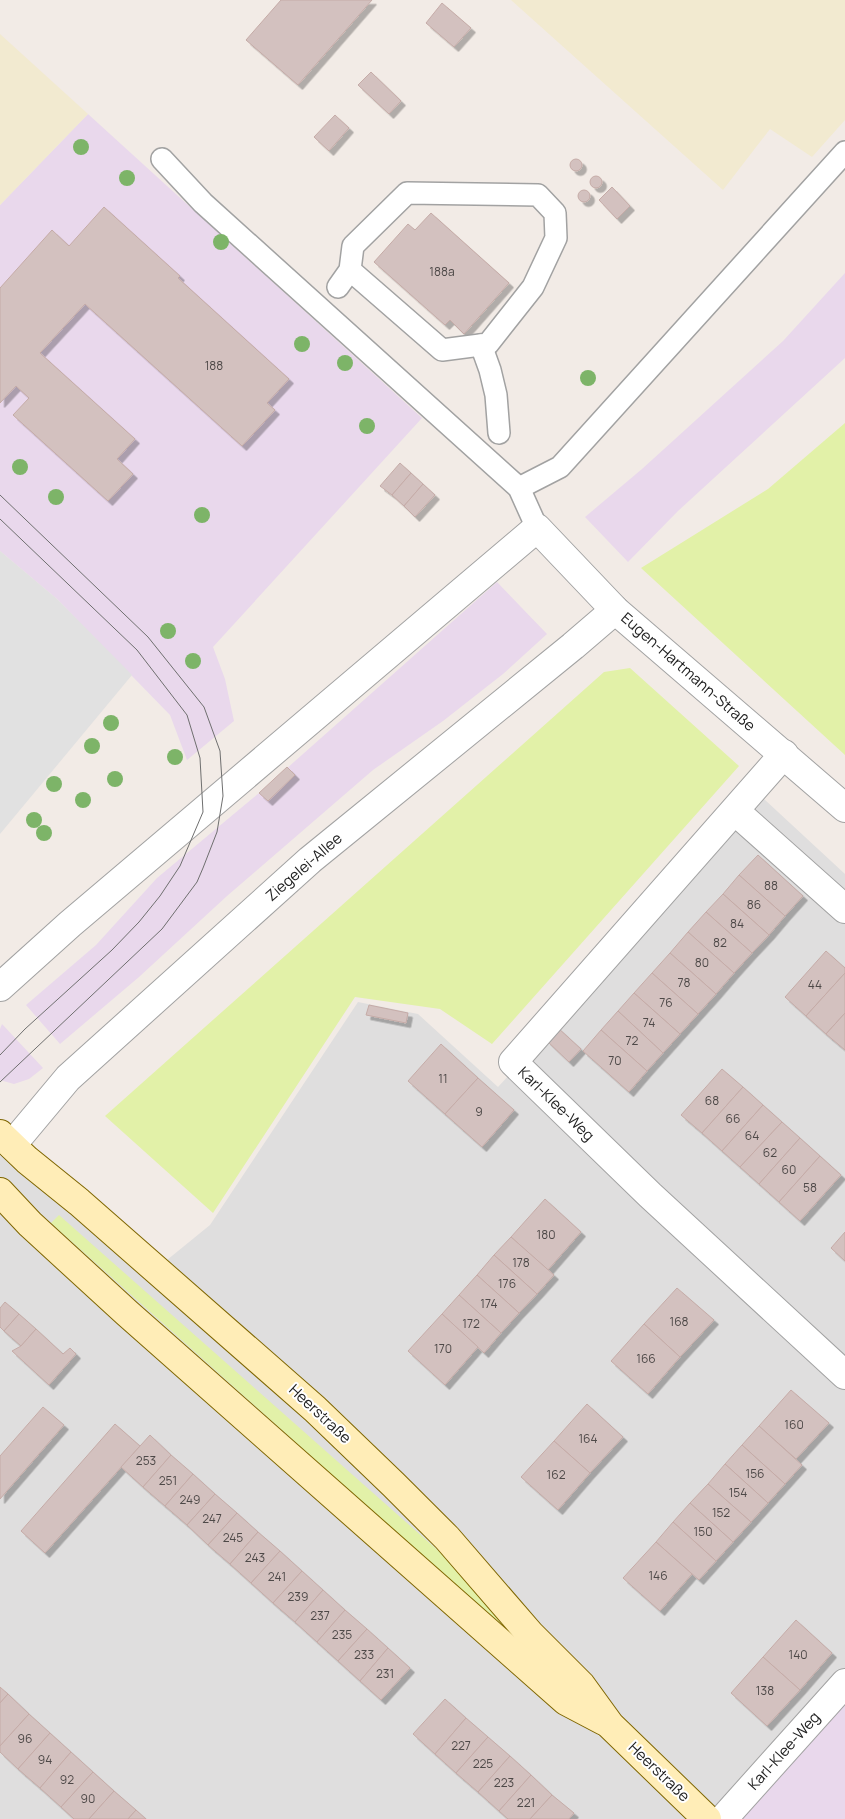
<svg xmlns="http://www.w3.org/2000/svg" width="845" height="1819" font-family="Manrope,sans-serif">
<style>
.residential{fill:#dfdede}
.industrial{fill:#e9d8ec}
.farmland{fill:#f2ead0}
.grass{fill:#e2f1a8}
.parking{fill:#e1e1e1}
.building{fill:#d3c1bf;stroke:#c5aba7;filter:url(#shadow)}
.lines{fill:none;stroke-linecap:round;stroke-linejoin:round}
.service-casing{stroke:#a2a2a2;stroke-width:24}
.minor-casing{stroke:#a2a2a2;stroke-width:30}
.secondary-casing{stroke:#7f6600;stroke-width:30}
.service{stroke:#fff;stroke-width:21}
.minor{stroke:#fff;stroke-width:28}
.secondary{stroke:#ffedb7;stroke-width:28}
.tram{stroke:#6f6f6f;stroke-width:1}
.tree{fill:#7db468}
.labels{text-anchor:middle;stroke-width:4;stroke-linejoin:round;paint-order:stroke}
.number-label{font-size:12px;fill:#4e4948}
.street-label{font-size:15px;fill:#212121;stroke:#fff}
</style>
<defs>
<filter id="shadow"><feDropShadow dx="4.5" dy="4.5" stdDeviation="0" flood-color="#0004"/></filter>
</defs>
<rect width="100%" height="100%" fill="#f2ebe6"/>
<path class="residential" d="M764 799 845 874V1687L723 1819H0V1138L151 1273 210 1225 358 1002 418 1014 498 1087Z"/>
<g class="industrial">
<path d="M88 114 422 418 213 647 225 679 234 721 187 760 170 715 57 599 0 551V205Z"/>
<path d="M845 273V358L678 511 628 562 585 517 642 469 783 341Z"/>
<path d="M497 582 547 634 503 674 443 721 373 770 227 896 139 977 60 1044 26 1005 96 945 157 878 259 793Z"/>
<path d="M2 1024 43 1068 29 1079 14 1084 0 1080V1029Z"/>
<path d="M845 1687V1819H723Z"/>
</g>
<g class="farmland">
<path d="M511 0H845V120L812 157 770 129 723 190Z"/>
<path d="M0 34 88 114 0 205Z"/>
</g>
<g class="grass">
<path d="M845 423V755L641 568 768 489Z"/>
<path d="M630 668 739 766 492 1044 440 1009 355 997 213 1213 105 1116 604 672Z"/>
<path d="M59 1215 442 1554 510 1624 505 1630 51 1223Z"/>
</g>
<path class="parking" d="M0 551 57 599 132 675 0 834Z"/>
<g class="building">
<path d="M281 0H372L298 85 246 40Z"/>
<path d="M442 3 471 28 454 47 426 23Z"/>
<path d="M371 72 401 101 389 114 358 85Z"/>
<path d="M335 115 349 128 329 151 314 137Z"/>
<circle cx="576" cy="165" r="6"/>
<circle cx="596" cy="182" r="6"/>
<path d="M612 187 630 206 617 219 599 200Z"/>
<circle cx="584" cy="196" r="6"/>
<path d="M104 207 180 276 178 278 289 379 267 403 275 410 242 446 85 304 40 353 135 439 117 459 133 474 108 501 13 415 29 398 16 386 0 403V288L52 230 69 246Z"/>
<path d="M431 213 509 283 464 334 450 320 445 325 374 262 408 224 415 230Z"/>
<path d="M400 463 411 473 392 495 380 486Z"/>
<path d="M411 473 423 484 404 506 392 495Z"/>
<path d="M423 484 435 495 415 517 404 506Z"/>
<path d="M287 767 295 775 268 801 259 793Z"/>
<path d="M758 855 803 896 785 916 739 875Z"/>
<path d="M739 875 785 916 769 935 723 894Z"/>
<path d="M723 894 769 935 752 953 706 912Z"/>
<path d="M706 912 752 953 734 973 688 932Z"/>
<path d="M688 932 734 973 716 994 670 953Z"/>
<path d="M826 951 845 968V973L806 1016 785 997Z"/>
<path d="M670 953 716 994 698 1014 652 973Z"/>
<path d="M652 973 698 1014 680 1034 634 993Z"/>
<path d="M845 973V1013L826 1034 806 1016Z"/>
<path d="M634 993 680 1034 663 1053 618 1011Z"/>
<path d="M369 1005 408 1013 406 1023 366 1015Z"/>
<path d="M618 1011 663 1053 647 1071 601 1030Z"/>
<path d="M845 1013V1050L826 1034Z"/>
<path d="M557 1027 581 1049 569 1062 546 1040Z"/>
<path d="M601 1030 647 1071 629 1092 583 1051Z"/>
<path d="M441 1044 478 1078 445 1114 408 1081Z"/>
<path d="M722 1069 743 1087 702 1133 681 1115Z"/>
<path d="M478 1078 514 1110 482 1147 445 1114Z"/>
<path d="M743 1087 763 1105 722 1151 702 1133Z"/>
<path d="M763 1105 782 1122 740 1167 722 1151Z"/>
<path d="M782 1122 800 1138 759 1184 740 1167Z"/>
<path d="M800 1138 820 1156 779 1202 759 1184Z"/>
<path d="M820 1156 841 1175 800 1221 779 1202Z"/>
<path d="M545 1199 581 1232 548 1270 511 1237Z"/>
<path d="M845 1232V1261L831 1248Z"/>
<path d="M511 1237 554 1275 537 1294 494 1255Z"/>
<path d="M494 1255 537 1294 519 1313 477 1275Z"/>
<path d="M477 1275 519 1313 501 1333 459 1295Z"/>
<path d="M677 1288 714 1320 680 1357 644 1324Z"/>
<path d="M459 1295 501 1333 484 1353 442 1314Z"/>
<path d="M5 1302 19 1314 4 1331 0 1327V1308Z"/>
<path d="M19 1314 36 1329 21 1346 4 1331Z"/>
<path d="M442 1314 478 1347 445 1385 408 1351Z"/>
<path d="M644 1324 680 1357 648 1394 611 1361Z"/>
<path d="M36 1329 63 1354 70 1348 76 1354 49 1385 12 1351 21 1346Z"/>
<path d="M791 1390 829 1423 796 1459 759 1426Z"/>
<path d="M587 1404 623 1437 590 1473 554 1441Z"/>
<path d="M43 1407 64 1425 0 1499V1456Z"/>
<path d="M115 1424 140 1446 45 1553 21 1531Z"/>
<path d="M759 1426 802 1465 785 1484 742 1445Z"/>
<path d="M150 1435 171 1455 143 1487 121 1467Z"/>
<path d="M554 1441 590 1473 558 1510 521 1477Z"/>
<path d="M742 1445 785 1484 768 1503 725 1464Z"/>
<path d="M171 1455 193 1474 165 1506 143 1487Z"/>
<path d="M725 1464 768 1503 751 1522 708 1484Z"/>
<path d="M193 1474 215 1494 187 1525 165 1506Z"/>
<path d="M708 1484 751 1522 733 1542 690 1503Z"/>
<path d="M215 1494 237 1513 208 1545 187 1525Z"/>
<path d="M690 1503 733 1542 716 1561 673 1522Z"/>
<path d="M237 1513 258 1532 230 1564 208 1545Z"/>
<path d="M673 1522 716 1561 699 1580 656 1542Z"/>
<path d="M258 1532 280 1551 251 1583 230 1564Z"/>
<path d="M656 1542 692 1574 660 1611 623 1578Z"/>
<path d="M280 1551 302 1571 273 1603 251 1583Z"/>
<path d="M302 1571 323 1590 295 1622 273 1603Z"/>
<path d="M323 1590 345 1610 317 1642 295 1622Z"/>
<path d="M345 1610 367 1629 338 1661 317 1642Z"/>
<path d="M796 1620 832 1653 800 1690 763 1657Z"/>
<path d="M367 1629 388 1648 360 1681 338 1661Z"/>
<path d="M388 1648 410 1668 381 1700 360 1681Z"/>
<path d="M763 1657 800 1690 767 1726 731 1693Z"/>
<path d="M0 1687 8 1694 0 1703Z"/>
<path d="M8 1694 29 1714 0 1746V1703Z"/>
<path d="M445 1699 466 1718 435 1754 413 1734Z"/>
<path d="M29 1714 50 1733 18 1769 0 1752V1746Z"/>
<path d="M466 1718 488 1737 456 1773 435 1754Z"/>
<path d="M50 1733 71 1752 40 1788 18 1769Z"/>
<path d="M488 1737 510 1756 478 1792 456 1773Z"/>
<path d="M71 1752 93 1772 61 1807 40 1788Z"/>
<path d="M510 1756 531 1775 499 1811 478 1792Z"/>
<path d="M93 1772 114 1791 89 1819H74L61 1807Z"/>
<path d="M531 1775 552 1795 530 1819H508L499 1811Z"/>
<path d="M114 1791 136 1810 128 1819H89Z"/>
<path d="M552 1795 574 1813 569 1819H530Z"/>
<path d="M136 1810 146 1819H128Z"/>
</g>
<g class="lines">
<g class="service-casing">
<g id="service">
<path d="M162 159 203 203 519 488 537 528"/>
<path d="M338 287 350 270 353 246 407 193 538 195 555 213 556 238 533 287 488 344 442 350 350 270"/>
<path d="M481 345 490 370 496 395 499 433"/>
<path d="M519 488 560 467 845 152"/>
</g>
</g>
<g class="minor-casing">
<g id="minor">
<path d="M784 754 513 1062 650 1195 845 1375"/>
<path d="M735 811 845 909"/>
<path d="M0 987 70 924 537 528 615 610 845 808"/>
<path d="M12 1145 68 1078 310 860 573 646 615 610"/>
<path d="M723 1819 845 1683"/>
</g>
</g>
<g class="secondary-casing">
<g id="secondary">
<path d="M0 1134 27 1160 79 1202 315 1409 394 1485 447 1538 530 1634 581 1685 610 1725 707 1819"/>
<path d="M0 1192 30 1224 127 1313 566 1701 604 1721"/>
</g>
</g>
<use href="#service" class="service"/>
<use href="#minor" class="minor"/>
<use href="#secondary" class="secondary"/>
<g class="tram">
<path d="M0 495 148 637 204 707 220 751 223 796 217 832 203 868 197 882 162 929 0 1082"/>
<path d="M0 519 137 650 187 715 200 758 203 812 180 866 160 896 139 922 112 950 25 1029 0 1055"/>
</g>
</g>
<g class="tree">
<circle cx="81" cy="147" r="8"/>
<circle cx="127" cy="178" r="8"/>
<circle cx="221" cy="242" r="8"/>
<circle cx="302" cy="344" r="8"/>
<circle cx="345" cy="363" r="8"/>
<circle cx="588" cy="378" r="8"/>
<circle cx="367" cy="426" r="8"/>
<circle cx="20" cy="467" r="8"/>
<circle cx="56" cy="497" r="8"/>
<circle cx="202" cy="515" r="8"/>
<circle cx="168" cy="631" r="8"/>
<circle cx="193" cy="661" r="8"/>
<circle cx="111" cy="723" r="8"/>
<circle cx="92" cy="746" r="8"/>
<circle cx="175" cy="757" r="8"/>
<circle cx="115" cy="779" r="8"/>
<circle cx="54" cy="784" r="8"/>
<circle cx="83" cy="800" r="8"/>
<circle cx="34" cy="820" r="8"/>
<circle cx="44" cy="833" r="8"/>
</g>
<g class="labels">
<g class="number-label">
<text x="442" y="276">188a</text>
<text x="214" y="370">188</text>
<text x="771" y="890">88</text>
<text x="754" y="909">86</text>
<text x="737" y="928">84</text>
<text x="720" y="947">82</text>
<text x="702" y="967">80</text>
<text x="684" y="987">78</text>
<text x="815" y="989">44</text>
<text x="666" y="1007">76</text>
<text x="649" y="1027">74</text>
<text x="632" y="1045">72</text>
<text x="615" y="1065">70</text>
<text x="443" y="1083">11</text>
<text x="712" y="1105">68</text>
<text x="479" y="1116">9</text>
<text x="733" y="1123">66</text>
<text x="752" y="1140">64</text>
<text x="770" y="1157">62</text>
<text x="789" y="1174">60</text>
<text x="810" y="1192">58</text>
<text x="546" y="1239">180</text>
<text x="521" y="1267">178</text>
<text x="507" y="1288">176</text>
<text x="489" y="1308">174</text>
<text x="679" y="1326">168</text>
<text x="471" y="1328">172</text>
<text x="443" y="1353">170</text>
<text x="646" y="1363">166</text>
<text x="794" y="1429">160</text>
<text x="588" y="1443">164</text>
<text x="146" y="1465">253</text>
<text x="755" y="1478">156</text>
<text x="556" y="1479">162</text>
<text x="168" y="1485">251</text>
<text x="738" y="1497">154</text>
<text x="190" y="1504">249</text>
<text x="721" y="1517">152</text>
<text x="212" y="1523">247</text>
<text x="703" y="1536">150</text>
<text x="233" y="1542">245</text>
<text x="255" y="1562">243</text>
<text x="658" y="1580">146</text>
<text x="277" y="1581">241</text>
<text x="298" y="1601">239</text>
<text x="320" y="1620">237</text>
<text x="342" y="1639">235</text>
<text x="364" y="1659">233</text>
<text x="798" y="1659">140</text>
<text x="385" y="1678">231</text>
<text x="765" y="1695">138</text>
<text x="25" y="1743">96</text>
<text x="461" y="1750">227</text>
<text x="45" y="1764">94</text>
<text x="483" y="1768">225</text>
<text x="67" y="1784">92</text>
<text x="504" y="1787">223</text>
<text x="88" y="1803">90</text>
<text x="526" y="1807">221</text>
</g>
<g class="street-label">
<text transform="translate(688 672) rotate(41)" y="5">Eugen-Hartmann-Straße</text>
<text transform="translate(304 867) rotate(-41)" y="5">Ziegelei-Allee</text>
<text transform="translate(556 1104) rotate(44)" y="5">Karl-Klee-Weg</text>
<text transform="translate(320 1414) rotate(43)" y="5">Heerstraße</text>
<text transform="translate(784 1751) rotate(-48)" y="5">Karl-Klee-Weg</text>
<text transform="translate(659 1772) rotate(44)" y="5">Heerstraße</text>
</g>
</g>
</svg>
